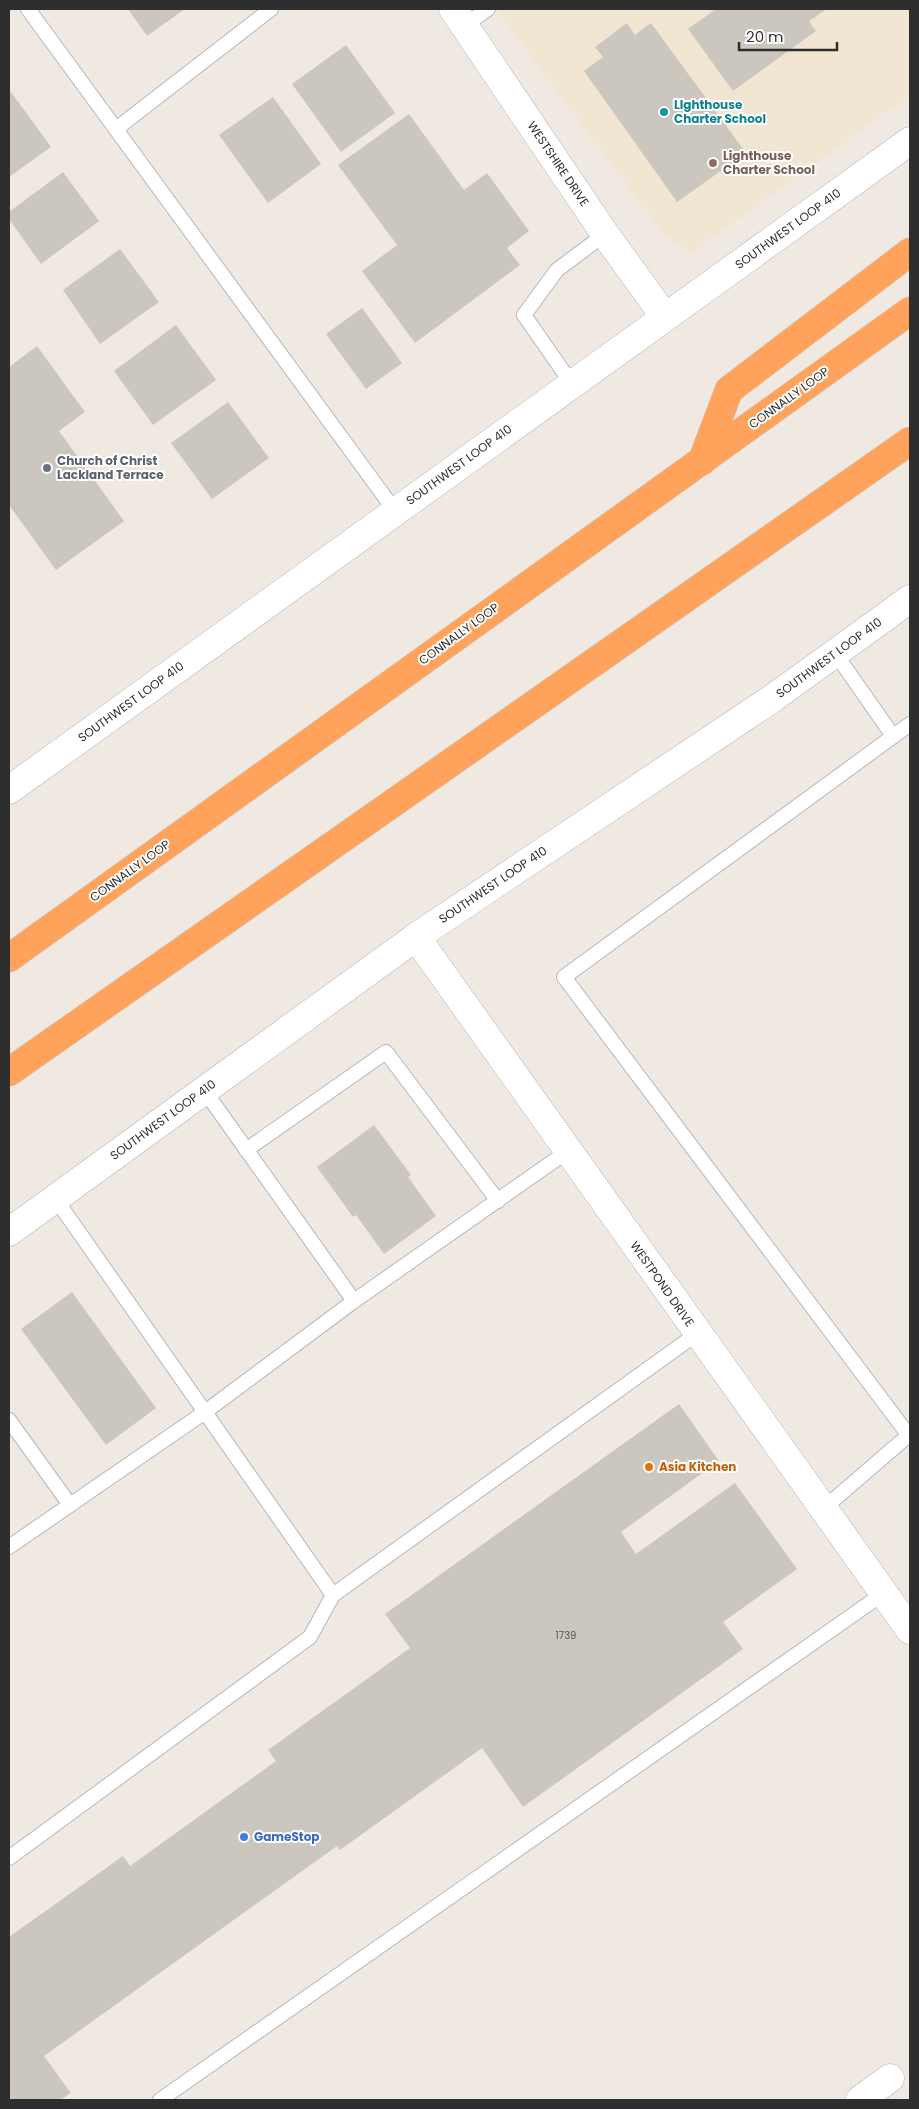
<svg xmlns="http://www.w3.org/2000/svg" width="919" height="2109" font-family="Poppins,sans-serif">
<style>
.education{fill:#f0e6d1}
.building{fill:#cbc7bf}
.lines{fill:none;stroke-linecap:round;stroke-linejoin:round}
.service-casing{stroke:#b4b7c1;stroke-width:16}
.minor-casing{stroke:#b4b7c1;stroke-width:29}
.secondary-casing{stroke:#b4b7c1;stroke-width:29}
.motorway-casing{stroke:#c9c9c9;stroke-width:29}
.service{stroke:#fff;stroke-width:14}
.minor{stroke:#fff;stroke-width:28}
.secondary{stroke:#fff;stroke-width:28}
.motorway{stroke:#ffa35c;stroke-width:28}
.culture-dot{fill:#0f9aa8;stroke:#fff;stroke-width:2}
.education-dot{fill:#8d6e63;stroke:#fff;stroke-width:2}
.worship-dot{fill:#6b7280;stroke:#fff;stroke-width:2}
.food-dot{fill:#e8710a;stroke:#fff;stroke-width:2}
.shop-dot{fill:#3f7fe0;stroke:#fff;stroke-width:2}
.labels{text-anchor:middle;stroke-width:4;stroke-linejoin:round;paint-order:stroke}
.number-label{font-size:10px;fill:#555452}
.culture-label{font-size:12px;font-weight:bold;fill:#0d838f;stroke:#fff;text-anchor:start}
.education-label{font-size:12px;font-weight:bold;fill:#785e54;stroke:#fff;text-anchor:start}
.street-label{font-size:12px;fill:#2e2e2e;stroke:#fff}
.worship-label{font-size:12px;font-weight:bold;fill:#5b616d;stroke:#fff;text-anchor:start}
.food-label{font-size:12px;font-weight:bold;fill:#c56008;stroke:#fff;text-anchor:start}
.shop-label{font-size:12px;font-weight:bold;fill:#366cbe;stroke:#fff;text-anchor:start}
</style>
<rect width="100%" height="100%" fill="#efe9e1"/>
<path class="education" d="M496 9H910V95L690 254 660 230Z"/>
<g class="building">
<path d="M128 9H185L147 36Z"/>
<path d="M716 9H827L809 21 816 31 733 91 688 29Z"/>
<path d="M627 23 635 35 651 23 746 153 677 202 584 71 603 57 595 47Z"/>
<path d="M346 45 395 113 341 152 292 84Z"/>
<path d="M11 92 51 147 9 177V94Z"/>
<path d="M273 97 321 164 268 203 219 135Z"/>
<path d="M409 114 464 190 487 173 529 231 507 248 520 265 415 343 362 271 397 245 338 165Z"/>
<path d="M63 172 99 221 41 264 9 219V212Z"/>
<path d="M120 249 159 302 100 344 63 290Z"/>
<path d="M362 308 402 363 366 389 326 334Z"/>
<path d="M176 325 216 380 153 425 114 371Z"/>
<path d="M37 346 85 412 59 431 124 521 56 570 9 505V367Z"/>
<path d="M228 402 269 458 212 499 171 443Z"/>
<path d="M374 1125 411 1175 408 1177 436 1216 384 1254 356 1215 353 1217 317 1167Z"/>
<path d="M72 1292 156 1408 106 1445 21 1329Z"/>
<path d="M679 1404 719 1461 621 1532 636 1554 735 1483 797 1569 723 1622 743 1649 523 1807 482 1748 340 1850 337 1846 44 2056 71 2093 60 2100H9V1937L123 1856 130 1866 276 1761 268 1750 410 1648 385 1614Z"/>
</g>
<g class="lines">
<g class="service-casing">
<g id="service">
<path d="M28 9 395 511"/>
<path d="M465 25 488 9"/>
<path d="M116 129 271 9"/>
<path d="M572 384 524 315 557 270 605 234"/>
<path d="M835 653 893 736"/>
<path d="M910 724 564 977 910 1437"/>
<path d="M204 1090 354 1301"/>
<path d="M246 1150 386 1052 498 1201"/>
<path d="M55 1198 333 1595"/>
<path d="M9 1420 70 1505"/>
<path d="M823 1509 910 1434"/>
<path d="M9 1547 205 1412 354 1301 568 1151"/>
<path d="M9 1858 310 1637 333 1595 698 1333"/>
<path d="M160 2100 884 1593"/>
</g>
</g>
<g class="minor-casing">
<g id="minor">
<path d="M453 9 605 234 665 317"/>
<path d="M416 937 910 1630"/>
<path d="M860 2100 890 2078"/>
</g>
</g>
<g class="secondary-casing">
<g id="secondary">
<path d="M9 790 910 141"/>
<path d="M9 1232 416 937 773 698 910 599"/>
</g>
</g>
<g class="motorway-casing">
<g id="motorway">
<path d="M702 461 729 390 910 252"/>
<path d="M9 958 910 311"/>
<path d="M9 1072 910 441"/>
</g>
</g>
<use href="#service" class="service"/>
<use href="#minor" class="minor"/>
<use href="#secondary" class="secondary"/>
<use href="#motorway" class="motorway"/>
</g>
<circle class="culture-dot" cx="664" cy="112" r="5"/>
<circle class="education-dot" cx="713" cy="163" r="5"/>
<circle class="worship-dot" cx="47" cy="468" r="5"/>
<circle class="food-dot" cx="649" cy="1467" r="5"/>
<circle class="shop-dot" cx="244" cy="1837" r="5"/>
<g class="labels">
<g class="number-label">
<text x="566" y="1639">1739</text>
</g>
<g class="culture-label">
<text x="674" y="109">LIghthouse<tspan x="674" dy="14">Charter School</tspan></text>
</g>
<g class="education-label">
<text x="723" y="160">Lighthouse<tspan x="723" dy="14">Charter School</tspan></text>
</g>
<g class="street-label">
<text transform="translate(558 164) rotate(56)" y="4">WESTSHIRE DRIVE</text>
<text transform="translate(788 229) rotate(-36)" y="4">SOUTHWEST LOOP 410</text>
<text transform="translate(789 398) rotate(-36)" y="4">CONNALLY LOOP</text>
<text transform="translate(459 465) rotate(-36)" y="4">SOUTHWEST LOOP 410</text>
<text transform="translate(459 634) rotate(-36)" y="4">CONNALLY LOOP</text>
<text transform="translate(829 658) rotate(-36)" y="4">SOUTHWEST LOOP 410</text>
<text transform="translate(131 702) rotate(-36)" y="4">SOUTHWEST LOOP 410</text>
<text transform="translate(130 871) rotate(-36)" y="4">CONNALLY LOOP</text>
<text transform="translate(493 885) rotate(-34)" y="4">SOUTHWEST LOOP 410</text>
<text transform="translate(163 1120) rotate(-36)" y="4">SOUTHWEST LOOP 410</text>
<text transform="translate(662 1284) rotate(55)" y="4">WESTPOND DRIVE</text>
</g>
<g class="worship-label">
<text x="57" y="465">Church of Christ<tspan x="57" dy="14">Lackland Terrace</tspan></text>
</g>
<g class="food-label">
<text x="659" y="1471">Asia Kitchen</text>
</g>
<g class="shop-label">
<text x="254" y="1841">GameStop</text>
</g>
</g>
<rect width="919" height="2109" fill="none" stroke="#2e2e2e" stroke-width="20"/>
<path d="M739 42v8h98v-8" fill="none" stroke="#2e2e2e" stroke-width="2.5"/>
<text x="746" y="42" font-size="15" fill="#2e2e2e" stroke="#ffffff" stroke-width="4" paint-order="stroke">20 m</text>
</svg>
